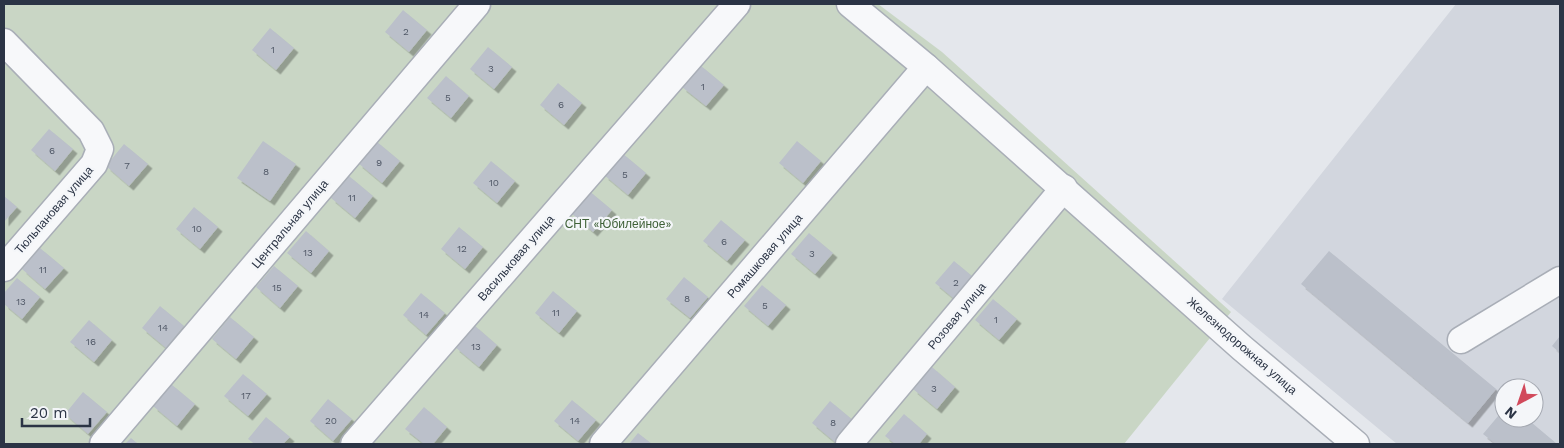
<svg xmlns="http://www.w3.org/2000/svg" width="1564" height="448" font-family="'Work Sans',sans-serif">
<style>
.built{fill:#d2d6de;fill-rule:evenodd}
.green{fill:#c9d6c5}
.building{fill:#bbc0ca;filter:url(#shadow)}
.lines{fill:none;stroke-linecap:round;stroke-linejoin:round}
.minor-casing{stroke:#a9aeb7;stroke-width:29}
.minor{stroke:#f7f8fa;stroke-width:26}
.labels{text-anchor:middle;stroke-width:4.5;stroke-linejoin:round;paint-order:stroke}
.number-label{font-size:10px;fill:#4f5766}
.street-label{font-size:12px;fill:#2b3445;stroke:#f4f6f9}
.park-label{font-size:12px;fill:#3f6138;stroke:#f4f6f9}
</style>
<defs>
<filter id="shadow"><feDropShadow dx="4.5" dy="4.5" stdDeviation="0" flood-color="#0004"/></filter>
</defs>
<rect width="100%" height="100%" fill="#e4e7ec"/>
<path class="built" d="M1456 4H1560V444H1397L1222 299ZM1504 388H1534V418H1504Z"/>
<path class="green" d="M4 4H878L942 52 1231 312 1124 444H4Z"/>
<g class="building">
<path d="M403 10 427 30 409 52 385 32Z"/>
<path d="M270 28 294 48 276 70 252 50Z"/>
<path d="M488 47 512 67 494 89 470 69Z"/>
<path d="M700 65 724 85 706 106 682 87Z"/>
<path d="M446 76 469 96 451 118 427 98Z"/>
<path d="M558 83 582 103 564 125 540 105Z"/>
<path d="M49 129 73 149 55 171 31 150Z"/>
<path d="M263 141 296 164 270 201 237 178Z"/>
<path d="M376 141 400 161 382 183 358 163Z"/>
<path d="M797 141 821 161 803 183 779 163Z"/>
<path d="M124 144 148 164 129 186 106 166Z"/>
<path d="M622 153 646 173 628 195 604 175Z"/>
<path d="M491 161 515 181 497 203 473 183Z"/>
<path d="M349 176 373 196 355 218 331 198Z"/>
<path d="M588 190 612 210 593 232 570 212Z"/>
<path d="M4 196 17 207 4 222Z"/>
<path d="M194 207 218 227 200 249 176 229Z"/>
<path d="M721 220 745 240 727 261 703 241Z"/>
<path d="M459 227 483 247 465 269 441 249Z"/>
<path d="M306 231 329 251 311 273 287 253Z"/>
<path d="M809 233 833 253 815 274 791 254Z"/>
<path d="M40 248 64 268 45 289 22 269Z"/>
<path d="M1329 251 1496 389 1468 423 1301 284Z"/>
<path d="M954 261 978 281 959 303 935 283Z"/>
<path d="M274 266 298 286 280 308 256 287Z"/>
<path d="M684 277 708 297 690 318 666 299Z"/>
<path d="M17 278 40 297 22 319 4 304V293Z"/>
<path d="M762 285 786 305 768 326 744 306Z"/>
<path d="M553 291 577 311 559 333 535 313Z"/>
<path d="M421 293 445 313 426 335 403 315Z"/>
<path d="M993 299 1017 319 999 340 975 320Z"/>
<path d="M160 306 184 326 166 348 142 328Z"/>
<path d="M230 317 254 337 236 359 212 339Z"/>
<path d="M89 320 112 340 94 362 70 342Z"/>
<path d="M474 325 497 345 479 367 455 347Z"/>
<path d="M1560 336V353L1552 346Z"/>
<path d="M932 367 955 387 937 409 913 389Z"/>
<path d="M243 374 267 394 248 416 224 396Z"/>
<path d="M171 384 195 404 177 426 153 406Z"/>
<path d="M83 392 107 412 88 434 65 414Z"/>
<path d="M328 399 352 419 333 441 310 421Z"/>
<path d="M572 400 596 420 578 441 554 421Z"/>
<path d="M830 401 854 421 836 443 812 423Z"/>
<path d="M424 407 447 427 433 444H424L405 429Z"/>
<path d="M1504 409V418H1526L1557 444H1496L1483 434Z"/>
<path d="M904 414 927 434 919 444H895L885 436Z"/>
<path d="M266 417 290 437 283 444H255L248 439Z"/>
<path d="M638 433 652 444H629Z"/>
<path d="M131 438 138 444H125Z"/>
</g>
<g class="lines">
<g class="minor-casing">
<g id="minor">
<path d="M850 4 926 67 1242 348 1356 444"/>
<path d="M4 42 91 131 100 149 94 164 4 268"/>
<path d="M1461 340 1560 280"/>
<path d="M103 444 477 4"/>
<path d="M354 444 737 4"/>
<path d="M603 444 926 67"/>
<path d="M849 444 1064 188"/>
</g>
</g>
<use href="#minor" class="minor"/>
</g>
<g class="labels">
<g class="number-label">
<text x="406" y="35">2</text>
<text x="273" y="53">1</text>
<text x="491" y="72">3</text>
<text x="703" y="90">1</text>
<text x="448" y="101">5</text>
<text x="561" y="108">6</text>
<text x="52" y="154">6</text>
<text x="379" y="166">9</text>
<text x="127" y="169">7</text>
<text x="266" y="175">8</text>
<text x="625" y="178">5</text>
<text x="494" y="186">10</text>
<text x="352" y="201">11</text>
<text x="197" y="232">10</text>
<text x="724" y="245">6</text>
<text x="462" y="252">12</text>
<text x="308" y="256">13</text>
<text x="812" y="257">3</text>
<text x="43" y="273">11</text>
<text x="956" y="286">2</text>
<text x="277" y="291">15</text>
<text x="687" y="302">8</text>
<text x="21" y="305">13</text>
<text x="765" y="309">5</text>
<text x="556" y="316">11</text>
<text x="424" y="318">14</text>
<text x="996" y="323">1</text>
<text x="163" y="331">14</text>
<text x="91" y="345">16</text>
<text x="476" y="350">13</text>
<text x="934" y="392">3</text>
<text x="246" y="399">17</text>
<text x="331" y="424">20</text>
<text x="575" y="424">14</text>
<text x="833" y="426">8</text>
</g>
<g class="street-label">
<text transform="translate(54 210) rotate(-49)" y="4">Тюльпановая улица</text>
<text transform="translate(290 224) rotate(-50)" y="4">Центральная улица</text>
<text transform="translate(765 256) rotate(-49)" y="4">Ромашковая улица</text>
<text transform="translate(516 258) rotate(-49)" y="4">Васильковая улица</text>
<text transform="translate(957 316) rotate(-50)" y="4">Розовая улица</text>
<text transform="translate(1242 346) rotate(41)" y="4">Железнодорожная улица</text>
</g>
<g class="park-label">
<text x="618" y="228">СНТ «Юбилейное»</text>
</g>
</g>
<rect width="1564" height="448" fill="none" stroke="#2b3445" stroke-width="10"/>
<g transform="translate(1519 403) rotate(220)"><circle r="24" fill="#f4f6f9" stroke="#a4a8b1"/>
<path d="M0-4L9 19L0 12L-9 19Z" fill="#d1495b"/>
<text y="-8" font-size="14" font-weight="bold" text-anchor="middle" fill="#2b3445">N</text>
</g>
<path d="M22 418v8h68v-8" fill="none" stroke="#2b3445" stroke-width="2.5"/>
<text x="30" y="418" font-size="15" fill="#2b3445" stroke="#f4f6f9" stroke-width="4" paint-order="stroke">20 m</text>
</svg>
